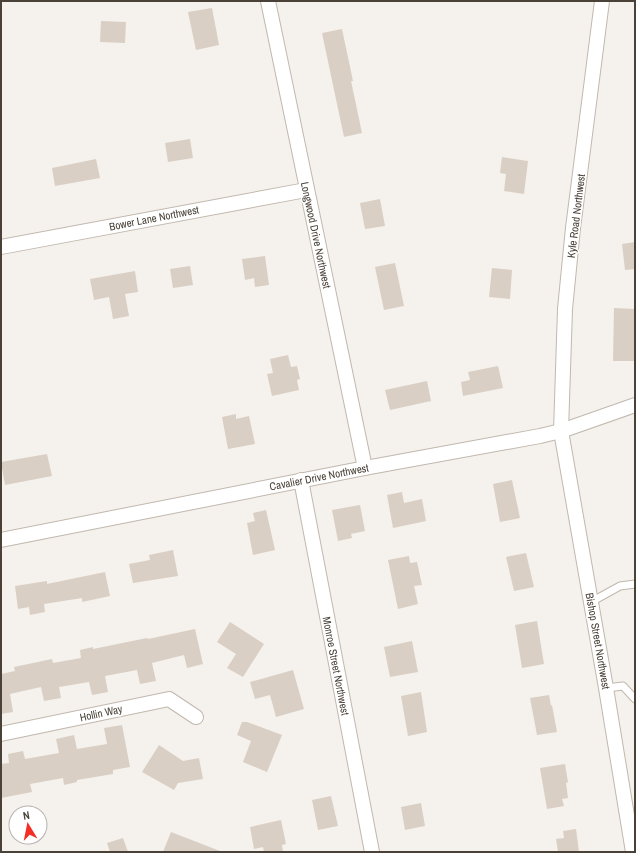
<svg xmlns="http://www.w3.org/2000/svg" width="636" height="853" font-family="'Archivo Narrow',sans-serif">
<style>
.building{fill:#dacfc4}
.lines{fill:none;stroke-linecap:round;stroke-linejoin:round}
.lane-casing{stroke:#c1b8ae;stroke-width:9}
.street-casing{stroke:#c1b8ae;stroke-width:16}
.lane{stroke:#fff;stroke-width:7}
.street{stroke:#fff;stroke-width:14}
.labels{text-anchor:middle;stroke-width:3;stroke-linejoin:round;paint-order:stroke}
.street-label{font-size:11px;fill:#4a4239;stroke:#fff}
</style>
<rect width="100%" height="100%" fill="#f5f1ec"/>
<g class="building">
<path d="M212 8 219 45 196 50 188 12Z"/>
<path d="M101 21 126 22 125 43 100 42Z"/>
<path d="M342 29 353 81H351L362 133 344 137 322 33Z"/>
<path d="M190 139 193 158 168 162 165 143Z"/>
<path d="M502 157 528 161 524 194 504 191 506 174 500 173Z"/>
<path d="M96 159 100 178 55 186 52 168Z"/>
<path d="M380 199 385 226 365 229 360 203Z"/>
<path d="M635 242V269L625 270 622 244Z"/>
<path d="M265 256 269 285 255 287 254 278 245 280 242 259Z"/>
<path d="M395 263 404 306 384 310 375 267Z"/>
<path d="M190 266 193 285 173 288 170 269Z"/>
<path d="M492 268 512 270 510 299 489 297Z"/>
<path d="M135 271 138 292 125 294 129 316 113 319 109 297 94 300 90 279Z"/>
<path d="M614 308 635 309 634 361H613Z"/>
<path d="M288 355 291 367 297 366 300 379 297 380 299 390 272 396 267 374 273 373 270 359Z"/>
<path d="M498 366 503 388 463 396 461 382 470 380 468 372Z"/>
<path d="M427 381 431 401 390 410 385 390Z"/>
<path d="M236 414V419L249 416 255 444 228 449 222 417Z"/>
<path d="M47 454 52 476 5 485 1 462Z"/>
<path d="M512 480 520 518 500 522 493 484Z"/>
<path d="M402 492 404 503 422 499 426 521 393 528 387 495Z"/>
<path d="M360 505 365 531 351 534 352 538 338 541 332 510Z"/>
<path d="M266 510 275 550 253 555 247 523 255 521 253 513Z"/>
<path d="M173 550 178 576 133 583 129 564 150 560 149 555Z"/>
<path d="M526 553 534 587 514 591 506 557Z"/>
<path d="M409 556 410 563 417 562 422 585 414 586 418 604 398 609 388 560Z"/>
<path d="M105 572 110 596 82 602V598L44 604 45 612 30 615 29 607 18 609 15 586 47 581V584Z"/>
<path d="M537 621 544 664 522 668 515 625Z"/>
<path d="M230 622 264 644 243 677 227 668 236 654 217 642Z"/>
<path d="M195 629 203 664 187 668 184 655 152 663 156 681 140 684 137 670 105 676 108 692 92 695 89 682 59 687 61 698 44 701 41 687 10 694 13 712 1 714V674L15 671 14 667 52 659 53 663 81 658 80 650 93 647V649L147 638 148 639Z"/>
<path d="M412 641 418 672 390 677 384 647Z"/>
<path d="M293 670 304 709 276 717 270 695 255 699 250 682Z"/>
<path d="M421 692 427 732 408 736 401 696Z"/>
<path d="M549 695 551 706 552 705 557 732 537 735 530 698Z"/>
<path d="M242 722H247L282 735 267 772 243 762 251 741 237 735Z"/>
<path d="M122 725 130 767 113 770V774L77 780V782L64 785 63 778 30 784 32 792 1 798V764L9 763 8 754 23 751 25 759 59 753 56 739 74 735 77 749 107 744 104 728Z"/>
<path d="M159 745 183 761 199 758 203 779 178 783 174 790 142 772Z"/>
<path d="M565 764 568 782 566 783 568 798 562 799 564 806 547 809 540 768Z"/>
<path d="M331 796 338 826 318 830 312 800Z"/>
<path d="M421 803 425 826 405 830 401 807Z"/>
<path d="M281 820 286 844 282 845 283 852H264L263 847 254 849 250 827Z"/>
<path d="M576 829 579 852H558L556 839 564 838 563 831Z"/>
<path d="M171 832 220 851 219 852H163Z"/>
<path d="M123 838 128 852H110L107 843Z"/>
</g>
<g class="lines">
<g class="lane-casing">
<g id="lane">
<path d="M591 602 620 586 635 584"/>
<path d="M606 688 623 686 635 699"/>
</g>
</g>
<g class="street-casing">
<g id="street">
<path d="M268 1 365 468"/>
<path d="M602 1 573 228 565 309 561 431 606 688 633 852"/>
<path d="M1 247 306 190"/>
<path d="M301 480 372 852"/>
<path d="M1 540 365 468 540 436 561 431 635 405"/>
<path d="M1 734 169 699 196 717"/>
</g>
</g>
<use href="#lane" class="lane"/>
<use href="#street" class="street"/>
</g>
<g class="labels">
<g class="street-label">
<text transform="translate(576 216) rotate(-83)" y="4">Kyle Road Northwest</text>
<text transform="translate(154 218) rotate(-11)" y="4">Bower Lane Northwest</text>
<text transform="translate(316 235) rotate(78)" y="4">Longwood Drive Northwest</text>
<text transform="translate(319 477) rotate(-11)" y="4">Cavalier Drive Northwest</text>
<text transform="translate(598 641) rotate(80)" y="4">Bishop Street Northwest</text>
<text transform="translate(336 666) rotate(79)" y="4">Monroe Street Northwest</text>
<text transform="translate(101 713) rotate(-12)" y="4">Hollin Way</text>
</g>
</g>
<rect width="636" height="853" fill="none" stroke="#4a4239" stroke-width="4"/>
<g transform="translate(28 825) rotate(350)"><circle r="19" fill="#ffffff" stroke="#b7b3b0"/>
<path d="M0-3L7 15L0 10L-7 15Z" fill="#f32f25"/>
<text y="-6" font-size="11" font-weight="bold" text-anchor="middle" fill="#4a4239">N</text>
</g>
</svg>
